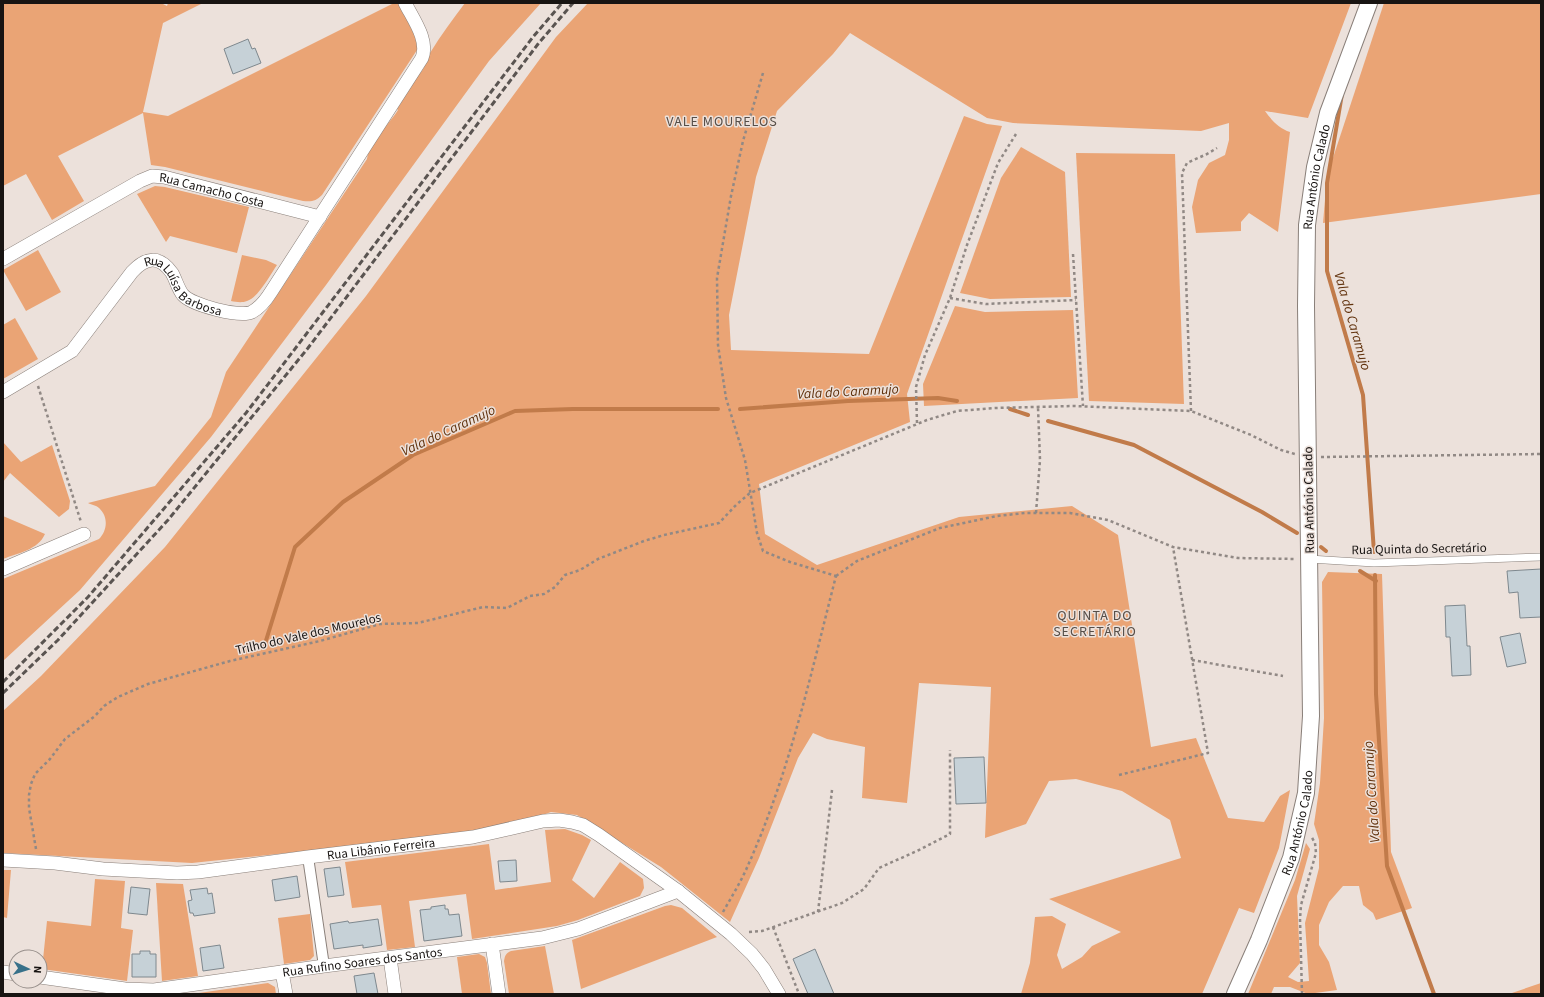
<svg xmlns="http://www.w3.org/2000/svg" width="1544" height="997" font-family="'Source Sans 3',sans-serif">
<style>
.green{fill:#eaa475}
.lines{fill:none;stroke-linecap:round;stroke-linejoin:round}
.stream{stroke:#c17b4a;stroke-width:4}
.building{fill:#c6d1d7;stroke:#7e888e}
.service-casing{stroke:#897f79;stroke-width:8}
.pedestrian-casing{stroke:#897f79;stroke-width:12}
.minor-casing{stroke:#897f79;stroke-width:14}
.tertiary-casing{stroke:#897f79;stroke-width:18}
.path{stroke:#918985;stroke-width:2.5;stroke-dasharray:3 3;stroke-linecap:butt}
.service{stroke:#fff;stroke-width:7}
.pedestrian{stroke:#fff;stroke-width:10}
.minor{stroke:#fff;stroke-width:13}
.tertiary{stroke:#fff;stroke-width:16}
.rail{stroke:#5a5451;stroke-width:3;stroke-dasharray:6 3;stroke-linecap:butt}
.labels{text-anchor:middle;stroke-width:3;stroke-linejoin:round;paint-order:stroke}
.street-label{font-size:13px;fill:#181412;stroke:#ece1db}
.neighbourhood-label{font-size:14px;letter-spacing:1px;fill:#574e48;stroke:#ece1db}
.water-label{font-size:14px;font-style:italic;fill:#61320d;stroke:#ece1db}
</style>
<rect width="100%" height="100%" fill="#ece1db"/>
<g class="green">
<path d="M3 3H161L167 6 168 3H203L163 23 143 112 168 116 394 3H398L418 41 419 47 322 195C316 201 312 202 303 201L165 167 151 165 143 113 58 156 84 201 52 220 26 174 3 186Z"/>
<path d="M465 3H541L489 61 326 285 211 437 80 590 3 661V579L99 539C107 531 109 517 99 508 96 505 92 505 88 503L155 486 211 417 226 372 367 159C370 140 388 126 398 110L397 109 419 74C426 68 426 60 430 53 441 35 453 19 465 3Z"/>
<path d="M588 3H1351L1308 118 1265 111C1271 120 1279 128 1290 132L1278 232 1249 213 1241 222V231L1196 233 1192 207 1198 180 1209 163 1225 155 1229 140V123L1201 131 1013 123 987 118 850 33 833 54 777 111 756 177 729 315 731 350 869 354 964 116 987 124 1002 126 907 394 910 422 759 484 765 534 817 565 959 517 1072 506 1118 535 1151 747 1196 738 1228 818 1264 822 1280 796 1290 790 1279 848 1254 913 1239 908 1202 994H1021L1030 963 1035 917 1052 916 1066 924 1057 955 1062 969 1082 957 1092 946 1121 932 1049 899 1181 858 1170 820 1122 791 1076 779 1049 781 1026 824 985 838 991 687 919 683 907 803 862 798 865 747 827 739 813 733 798 758 759 858 730 922 661 867 577 815 551 812 517 824 400 841 192 863 3 853V711L41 676 165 547 366 296 556 37Z"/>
<path d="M1384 3H1541V194L1323 223 1327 176Z"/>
<path d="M1021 147 1065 172 1071 297 990 299 960 293 1001 178Z"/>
<path d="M1076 153 1175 154 1184 404 1089 401Z"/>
<path d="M155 186 165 187 249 207 237 253 170 236 166 242 137 194Z"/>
<path d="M38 250 61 292 26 311 3 270Z"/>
<path d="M242 255 266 260 277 265C270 275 258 298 247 301 242 303 236 302 231 301Z"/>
<path d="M955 306 985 312 1073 310 1078 398 924 406 923 384Z"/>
<path d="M15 318 38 359 3 379V325Z"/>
<path d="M3 442 21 462 52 445 70 501 69 509 59 517 10 473 3 482Z"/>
<path d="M3 516 45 534C38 550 18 553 3 559Z"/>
<path d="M1328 572 1382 574 1391 852 1412 908 1376 920 1373 913 1363 905 1359 886H1343L1329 902 1319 925V945L1329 962 1337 990 1308 994 1290 987H1274L1271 994H1248L1295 880 1306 843 1310 849 1297 896 1300 963 1288 977 1298 982 1309 981 1305 923 1319 868V840L1314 824 1320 783 1324 718 1322 582Z"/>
<path d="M565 829 582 835 591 840 572 880 594 898 620 862 643 879 644 888 640 896 578 920 557 926 472 939 466 894 409 901 415 947 387 950 381 905 352 908 345 862 489 844 495 890 551 882 545 830Z"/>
<path d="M3 870H11L7 918 3 917Z"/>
<path d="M95 879 125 881 121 928 133 930 127 981 42 969 47 921 91 926Z"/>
<path d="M156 883 183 884 198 976 162 981Z"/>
<path d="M671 905 682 908 717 937 581 989 572 940 665 906Z"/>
<path d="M310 914 314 956 310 960 284 964 278 918Z"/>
<path d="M545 946 554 994H509L504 961C505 955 506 953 511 951Z"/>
<path d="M479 954 485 957 487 963 491 994H462L457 957Z"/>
<path d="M268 983 275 987 276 994H192Z"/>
<path d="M1541 983V994H1509Z"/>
</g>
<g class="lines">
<g class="stream">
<path d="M1342 94 1327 183V271L1363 395 1374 552"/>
<path d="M740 409 848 401 938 398 957 401"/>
<path d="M1010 409 1028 415"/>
<path d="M1048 421 1134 445 1262 512 1297 533"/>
<path d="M1321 547 1326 551"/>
<path d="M1360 571 1376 581"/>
<path d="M1375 575 1376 694 1387 866 1434 994"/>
<path d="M264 647 295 547 343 502 413 455 515 411 573 409H718"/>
</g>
</g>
<g class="building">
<path d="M248 39 252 49 255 48 261 63 233 74 224 49Z"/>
<path d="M1541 569V617L1520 618 1518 592 1509 593 1507 571Z"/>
<path d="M1465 605 1467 646H1470L1471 675 1452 676 1450 637H1446L1445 606Z"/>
<path d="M1520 633 1526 663 1507 667 1500 637Z"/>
<path d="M984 757 986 803 956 804 954 758Z"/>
<path d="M516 860 517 881 500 882 498 861Z"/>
<path d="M340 867 344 895 328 897 324 869Z"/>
<path d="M297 876 300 897 275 901 272 880Z"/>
<path d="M131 887 150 889 147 915 128 913Z"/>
<path d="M207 888 208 894 212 893 215 913 194 916 193 913H190L188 901 192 900 190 890Z"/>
<path d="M445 905V909H448L449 915 459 914 462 936 424 941 420 910 431 909V907Z"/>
<path d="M378 919 382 945 363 948V945L334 949 330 924 348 921 349 923Z"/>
<path d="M220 945 224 968 203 971 200 948Z"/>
<path d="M815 949 834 994H808L793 959Z"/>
<path d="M140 951H150V954H156V977H132V954H140Z"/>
<path d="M374 973 378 994H357L354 976Z"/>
</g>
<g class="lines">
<g class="service-casing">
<path id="service" d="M1309 559 1374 563 1541 557"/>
</g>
<g class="pedestrian-casing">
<path id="pedestrian" d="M308 857 324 966"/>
</g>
<g class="minor-casing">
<g id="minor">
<path id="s1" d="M3 259 140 181 152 176 164 177 320 217"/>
<path id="s2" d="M3 392 72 351 132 272C146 257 159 255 172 273 176 280 178 289 183 295 192 305 240 318 252 312 261 307 266 300 271 292L422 58C429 40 413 19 405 3"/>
<path d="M3 569 84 534"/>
<path id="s3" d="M3 860 55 863 103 869 177 873 198 872 308 857 473 837 543 821 559 820 572 822 583 825 599 835 678 891 731 934 752 954 764 969 779 994"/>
<path d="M492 944 499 994"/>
<path d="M390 958 395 994"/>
<path d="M3 972 16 974"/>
<path d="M282 972 286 994"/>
<path id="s4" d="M40 977 125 989 154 990 324 966 542 938 578 929 678 891"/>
</g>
</g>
<g class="tertiary-casing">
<g id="tertiary">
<path id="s5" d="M1235 994 1259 940 1291 858 1306 793 1311 716 1306 306 1307 225 1315 167 1328 113 1369 3"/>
</g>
</g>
<g class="path">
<path d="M763 73 743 141 731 196 717 278 718 345 726 398 745 460 757 533 763 551 790 562 836 576"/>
<path d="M1073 254 1083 406"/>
<path d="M950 298 986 304 1076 300"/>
<path d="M38 386 81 522"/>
<path d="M1191 411 1182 173 1187 163 1207 154 1217 148"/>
<path d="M917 423 916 387 925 355 950 298 967 245 998 163 1016 134"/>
<path d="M1321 457 1541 454"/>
<path d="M1036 513 1040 460 1038 407"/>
<path d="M836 576 857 561 940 528 997 516 1025 513H1070L1108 520 1173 547 1238 558 1296 559"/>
<path d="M1192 660 1283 676"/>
<path d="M1119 775 1208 753 1173 547"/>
<path d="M36 849 29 808V795L31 784 35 774 50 759 65 739 95 716 104 706 118 697 148 684 230 661 320 641 380 624 418 623 483 607 507 608 530 596 544 594 555 587 565 575 580 570 598 559 644 541 664 535 719 523 736 505 750 493 927 420 957 411 994 408 1074 406 1191 411 1251 435 1281 450 1295 454"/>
<path d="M723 912C732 896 742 880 749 863 790 771 811 673 836 576"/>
<path d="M818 912 832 790"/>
<path d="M773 927 799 994"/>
<path d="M749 932 762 931 842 903 864 889 879 868 919 850 950 834V750"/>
<path d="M1302 994 1300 919 1301 905 1316 853 1315 843 1311 836"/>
</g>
<use href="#service" class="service"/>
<use href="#pedestrian" class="pedestrian"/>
<use href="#minor" class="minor"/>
<use href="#tertiary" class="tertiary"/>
<g class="rail">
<path d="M3 682 88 597 246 413 533 37 562 3"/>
<path d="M3 693 58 640 168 520 308 348 538 44 573 3"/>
</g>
</g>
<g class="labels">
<g class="street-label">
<text dy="5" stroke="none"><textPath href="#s5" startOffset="831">Rua António Calado</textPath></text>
<text dy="5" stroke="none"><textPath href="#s1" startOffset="232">Rua Camacho Costa</textPath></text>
<text dy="5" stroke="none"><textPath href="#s2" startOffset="245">Rua Luísa Barbosa</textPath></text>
<text transform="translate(1308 500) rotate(-91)" y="5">Rua António Calado</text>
<text transform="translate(1419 548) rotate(-1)" y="5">Rua Quinta do Secretário</text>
<text transform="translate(308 633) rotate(-13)" y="5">Trilho do Vale dos Mourelos</text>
<text dy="5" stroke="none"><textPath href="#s5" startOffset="183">Rua António Calado</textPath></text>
<text dy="5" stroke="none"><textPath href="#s3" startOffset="380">Rua Libânio Ferreira</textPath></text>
<text dy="5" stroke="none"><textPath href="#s4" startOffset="325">Rua Rufino Soares dos Santos</textPath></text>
</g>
<g class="neighbourhood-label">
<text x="722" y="126">VALE MOURELOS</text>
<text x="1095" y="620">QUINTA DO<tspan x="1095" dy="16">SECRETÁRIO</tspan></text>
</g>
<g class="water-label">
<text transform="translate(1353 321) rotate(74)" y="5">Vala do Caramujo</text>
<text transform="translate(848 391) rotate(-3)" y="5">Vala do Caramujo</text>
<text transform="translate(448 430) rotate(-25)" y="5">Vala do Caramujo</text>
<text transform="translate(1371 792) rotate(-94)" y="5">Vala do Caramujo</text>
</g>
</g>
<rect width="1544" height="997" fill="none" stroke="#181412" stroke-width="8"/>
<g transform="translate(28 969) rotate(94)"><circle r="19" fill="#ece1db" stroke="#978f8b"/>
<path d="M0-3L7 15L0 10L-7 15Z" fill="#38718a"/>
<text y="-6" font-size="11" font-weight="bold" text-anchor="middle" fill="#181412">N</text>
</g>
</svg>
